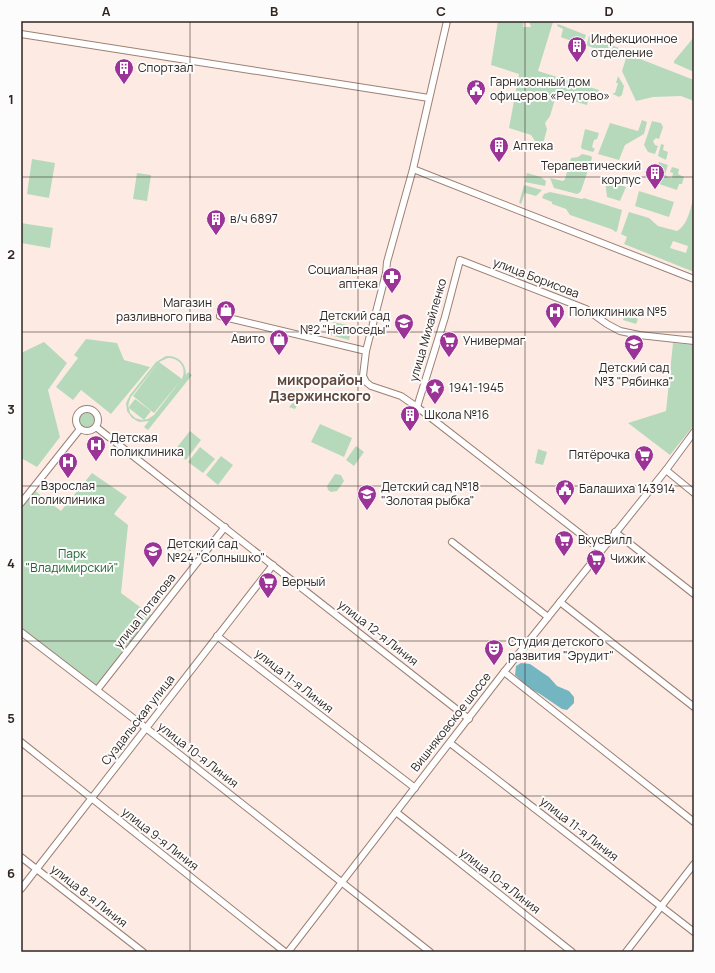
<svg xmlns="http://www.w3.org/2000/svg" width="715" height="973" font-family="Manrope,sans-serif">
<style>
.green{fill:#b6d9bc;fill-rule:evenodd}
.water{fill:#73b5c1}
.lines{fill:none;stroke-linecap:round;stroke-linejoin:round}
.minor-casing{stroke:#9c8175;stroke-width:8}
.minor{stroke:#fff;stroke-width:6}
.grid{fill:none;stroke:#302520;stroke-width:1;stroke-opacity:0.55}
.labels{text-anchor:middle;stroke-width:4;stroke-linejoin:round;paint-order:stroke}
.poi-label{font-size:12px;fill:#302520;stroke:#fcfcfc;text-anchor:start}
.street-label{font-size:12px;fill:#302520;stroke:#fcfcfc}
.park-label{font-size:12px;fill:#236536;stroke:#fcfcfc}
.quarter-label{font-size:14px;font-weight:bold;fill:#5e453b;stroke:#fcfcfc}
.neatline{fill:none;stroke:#302520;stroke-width:1.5}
.grid-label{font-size:13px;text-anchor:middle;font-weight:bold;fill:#302520}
</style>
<rect width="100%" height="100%" fill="#fdebe3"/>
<g class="green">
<path d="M498 21H524L523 27H531L529 21 553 22 538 71 599 90 598 96 590 94 587 105 556 96 550 116 545 123 547 129 543 144 535 141 531 135 509 128 519 74 491 65Z"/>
<path d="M558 24 586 35 583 43 581 44 563 38 561 37 563 29 557 26Z"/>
<path d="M589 36 619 48 616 56 588 46 587 44Z"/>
<path d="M694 37V72L674 63V61Z"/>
<path d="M628 52 631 53 630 55 694 80V101L681 96 653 97 636 101 622 71Z"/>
<path d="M618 76 624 86 622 95 619 97 613 94V93H615L618 83H616Z"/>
<path d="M642 120 647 122 644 134 625 145 619 160 598 154 610 123 638 131Z"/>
<path d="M652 121 661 123 663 127 659 139 656 138 653 141 655 145 658 146 655 154 648 152 644 145Z"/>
<path d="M585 129 599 133 597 139 594 140 592 147 595 149 593 152 582 149 581 147Z"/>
<path d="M661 144 664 145 663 150 668 152 666 160 658 156Z"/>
<path d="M582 154 591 156 592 158 581 191 579 193 577 194 554 188 550 178 563 181 565 179 571 158 578 157Z"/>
<path d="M32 159 55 163 49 198 27 194Z"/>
<path d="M659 162 668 165 665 174 667 177 672 178 673 173 670 172 672 167 679 169 678 174 684 177 682 184H679L677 190 653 182Z"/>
<path d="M137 173 151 175 147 201 133 199Z"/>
<path d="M527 173 541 177 546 181 545 186 525 182Z"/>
<path d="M605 180 626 187 620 201 607 197Z"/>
<path d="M524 185 542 190 536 196 525 193 521 204 519 203Z"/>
<path d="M639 191 674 202 669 217 635 206Z"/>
<path d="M550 192 582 199 584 198 622 210 617 231 616 232 611 229 570 215 566 209 552 204V202L542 198 544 194Z"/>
<path d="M694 195V272L624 244 627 237 621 234 629 212 649 218 658 226 677 231C688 225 691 207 694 195ZM673 241 688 246 686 253 670 248Z"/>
<path d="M21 223 53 228 50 248 21 243Z"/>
<path d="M625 314 638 319 636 324 623 320Z"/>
<path d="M333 322 352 326 349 340 330 335Z"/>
<path d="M86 339 117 343 124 360 150 367 111 414 81 390 73 400 56 387 78 358 74 355Z"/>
<path d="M44 342 67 363 48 390 60 437 37 467 21 458V353Z"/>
<path d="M673 343 694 345V425L670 455 628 423 666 411Z"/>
<path d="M166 356C178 355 186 363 186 375L188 372 192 375 148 430 144 427 149 421 139 422 132 418 127 411 126 403 130 395 156 362ZM168 358C180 358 187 368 182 379L159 362ZM159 362 133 396 154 413 181 380 154 415 148 419 142 420 135 418 130 413 129 408 144 420 151 411 135 399 128 408 129 402 131 397Z"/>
<path d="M305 391 295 409 289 407Z"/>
<circle cx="87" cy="421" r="8"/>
<path d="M320 424 352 438 344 457 311 442Z"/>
<path d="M190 431 201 440 186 460 174 451Z"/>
<path d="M356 446 364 452 354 466 346 460Z"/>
<path d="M200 447 215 459 203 473 188 462Z"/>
<path d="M538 449 547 452 543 465 535 463Z"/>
<path d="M221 456 233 465 218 485 206 475Z"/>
<path d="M92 473 127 497 114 514 128 525 121 593 151 615 96 687 21 630V506L34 490 61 511Z"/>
<path d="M335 474 341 475 344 481 337 491 331 492 328 490 327 486Z"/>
</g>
<path class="water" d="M521 663 530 664 540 671 549 677 557 686 569 691 574 697V703L567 710 562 709 540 694 529 688 515 675 516 666Z"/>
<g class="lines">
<g class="minor-casing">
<g id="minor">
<path d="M447 21 413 169 387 262 386 273 366 351 363 376 366 382 371 386 401 396 417 407 601 550"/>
<path d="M21 34 429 98"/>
<path d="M413 169 694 279"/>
<path d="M220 316 366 351"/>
<path d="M417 407 445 317 460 260 586 309 607 324 620 331 639 335 694 341"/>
<circle cx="87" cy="420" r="11"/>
<path d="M96 427 469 719"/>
<path d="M666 470 694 493"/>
<path d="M21 503 80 429"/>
<path d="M615 532 694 594"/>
<path d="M452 542 548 617"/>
<path d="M560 602 694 707"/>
<path d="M21 632 146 728 430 952"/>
<path d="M217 636 415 788"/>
<path d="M504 672 694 822"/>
<path d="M97 690 225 527"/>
<path d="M21 742 285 952"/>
<path d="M450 743 694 932"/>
<path d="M396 812 572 952"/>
<path d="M21 857 143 952"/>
<path d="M21 889 273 565"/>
<path d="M288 952 504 672 666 470 694 432"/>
<path d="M626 952 694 864"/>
</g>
</g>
<use href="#minor" class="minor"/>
</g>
<path class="grid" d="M190 21V952M358 21V952M525 21V952M21 177H694M21 332H694M21 486H694M21 641H694M21 796H694"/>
<defs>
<g id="building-pin" transform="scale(1)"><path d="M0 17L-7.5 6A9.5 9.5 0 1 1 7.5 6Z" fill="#9c3396" stroke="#fcfcfc"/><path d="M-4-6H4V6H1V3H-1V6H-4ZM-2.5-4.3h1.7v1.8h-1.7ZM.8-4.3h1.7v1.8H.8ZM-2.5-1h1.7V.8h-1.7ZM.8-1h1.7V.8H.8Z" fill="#fff"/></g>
<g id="civic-pin" transform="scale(1)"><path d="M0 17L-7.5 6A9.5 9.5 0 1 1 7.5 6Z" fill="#9c3396" stroke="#fcfcfc"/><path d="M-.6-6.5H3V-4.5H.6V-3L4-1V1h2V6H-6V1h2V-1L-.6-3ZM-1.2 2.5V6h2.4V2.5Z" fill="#fff"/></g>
<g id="pharmacy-pin" transform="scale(1)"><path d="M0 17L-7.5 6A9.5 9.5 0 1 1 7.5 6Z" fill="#9c3396" stroke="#fcfcfc"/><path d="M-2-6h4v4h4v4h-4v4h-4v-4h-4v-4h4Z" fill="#fff"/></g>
<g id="shop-pin" transform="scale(1)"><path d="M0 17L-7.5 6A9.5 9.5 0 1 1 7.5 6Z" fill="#9c3396" stroke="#fcfcfc"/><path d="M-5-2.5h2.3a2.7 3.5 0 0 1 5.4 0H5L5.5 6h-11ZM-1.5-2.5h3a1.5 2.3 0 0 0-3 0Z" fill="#fff"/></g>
<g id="hospital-pin" transform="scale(1)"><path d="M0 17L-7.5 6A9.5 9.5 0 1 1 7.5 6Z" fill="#9c3396" stroke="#fcfcfc"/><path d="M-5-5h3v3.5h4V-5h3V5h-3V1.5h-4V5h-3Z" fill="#fff"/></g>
<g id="school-pin" transform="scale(1)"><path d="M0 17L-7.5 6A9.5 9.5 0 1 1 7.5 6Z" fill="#9c3396" stroke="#fcfcfc"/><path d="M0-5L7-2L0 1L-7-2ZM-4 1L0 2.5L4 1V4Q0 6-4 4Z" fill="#fff"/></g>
<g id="supermarket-pin" transform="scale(1)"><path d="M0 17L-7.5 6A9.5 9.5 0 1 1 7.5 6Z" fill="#9c3396" stroke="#fcfcfc"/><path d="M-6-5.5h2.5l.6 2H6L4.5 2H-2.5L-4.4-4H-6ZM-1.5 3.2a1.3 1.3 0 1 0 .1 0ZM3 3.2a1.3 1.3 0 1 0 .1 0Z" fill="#fff"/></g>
<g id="sight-pin" transform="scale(1)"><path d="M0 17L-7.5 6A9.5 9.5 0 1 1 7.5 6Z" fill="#9c3396" stroke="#fcfcfc"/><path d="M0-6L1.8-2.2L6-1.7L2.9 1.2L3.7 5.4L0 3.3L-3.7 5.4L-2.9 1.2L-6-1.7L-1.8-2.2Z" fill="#fff"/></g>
<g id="theatre-pin" transform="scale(1)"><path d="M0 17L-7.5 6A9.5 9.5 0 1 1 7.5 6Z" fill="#9c3396" stroke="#fcfcfc"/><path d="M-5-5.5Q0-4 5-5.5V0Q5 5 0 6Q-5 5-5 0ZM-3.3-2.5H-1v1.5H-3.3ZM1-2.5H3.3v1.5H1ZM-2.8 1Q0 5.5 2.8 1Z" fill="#fff"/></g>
</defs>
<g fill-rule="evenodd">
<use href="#building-pin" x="577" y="46"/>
<use href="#building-pin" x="124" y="68"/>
<use href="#civic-pin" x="476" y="89"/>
<use href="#building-pin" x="499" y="146"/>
<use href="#building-pin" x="655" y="173"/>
<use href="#building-pin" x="216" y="219"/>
<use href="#pharmacy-pin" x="392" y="277"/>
<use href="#shop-pin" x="226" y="310"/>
<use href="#hospital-pin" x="555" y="312"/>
<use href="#school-pin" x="404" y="323"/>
<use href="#shop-pin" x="279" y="339"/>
<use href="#supermarket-pin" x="449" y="341"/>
<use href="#school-pin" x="634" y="344"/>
<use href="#sight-pin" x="435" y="388"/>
<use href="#building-pin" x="410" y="415"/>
<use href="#hospital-pin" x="96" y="445"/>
<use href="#supermarket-pin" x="644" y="455"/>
<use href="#hospital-pin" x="68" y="462"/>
<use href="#civic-pin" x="565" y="489"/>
<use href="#school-pin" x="367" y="494"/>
<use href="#supermarket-pin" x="564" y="540"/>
<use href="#school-pin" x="153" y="551"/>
<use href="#supermarket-pin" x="596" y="559"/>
<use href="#supermarket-pin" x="268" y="582"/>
<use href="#theatre-pin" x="494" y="649"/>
</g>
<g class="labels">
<g class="poi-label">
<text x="591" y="43">Инфекционное<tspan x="591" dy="14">отделение</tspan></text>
<text x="138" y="72">Спортзал</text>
<text x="490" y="86">Гарнизонный дом<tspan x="490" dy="14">офицеров «Реутово»</tspan></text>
<text x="513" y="150">Аптека</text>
<text x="641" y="170" text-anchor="end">Терапевтический<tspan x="641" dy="14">корпус</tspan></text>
<text x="230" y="223">в/ч 6897</text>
<text x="378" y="274" text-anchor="end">Социальная<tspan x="378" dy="14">аптека</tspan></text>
<text x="212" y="307" text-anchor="end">Магазин<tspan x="212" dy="14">разливного пива</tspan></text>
<text x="569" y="316">Поликлиника №5</text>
<text x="390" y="320" text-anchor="end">Детский сад<tspan x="390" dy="14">№2 "Непоседы"</tspan></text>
<text x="265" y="343" text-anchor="end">Авито</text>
<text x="463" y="345">Универмаг</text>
<text x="634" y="372" text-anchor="middle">Детский сад<tspan x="634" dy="14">№3 "Рябинка"</tspan></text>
<text x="449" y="392">1941-1945</text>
<text x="424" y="419">Школа №16</text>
<text x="110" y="442">Детская<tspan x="110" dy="14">поликлиника</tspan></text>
<text x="630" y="459" text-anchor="end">Пятёрочка</text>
<text x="68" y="490" text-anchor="middle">Взрослая<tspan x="68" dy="14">поликлиника</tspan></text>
<text x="381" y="491">Детский сад №18<tspan x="381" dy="14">"Золотая рыбка"</tspan></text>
<text x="579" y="493">Балашиха 143914</text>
<text x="578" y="544">ВкусВилл</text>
<text x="167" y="548">Детский сад<tspan x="167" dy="14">№24 "Солнышко"</tspan></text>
<text x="610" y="563">Чижик</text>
<text x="282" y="586">Верный</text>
<text x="508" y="646">Студия детского<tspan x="508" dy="14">развития "Эрудит"</tspan></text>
</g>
<g class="street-label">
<text transform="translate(536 278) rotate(21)" y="4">улица Борисова</text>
<text transform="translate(428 330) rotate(-74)" y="4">улица Михайленко</text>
<text transform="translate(145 611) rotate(-52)" y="4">улица Потапова</text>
<text transform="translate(378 633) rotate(38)" y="4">улица 12-я Линия</text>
<text transform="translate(294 681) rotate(38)" y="4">улица 11-я Линия</text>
<text transform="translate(138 720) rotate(-52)" y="4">Суздальская улица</text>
<text transform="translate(451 722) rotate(-52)" y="4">Вишняковское шоссе</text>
<text transform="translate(198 755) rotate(38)" y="4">улица 10-я Линия</text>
<text transform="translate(579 829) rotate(38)" y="4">улица 11-я Линия</text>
<text transform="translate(160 839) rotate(38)" y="4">улица 9-я Линия</text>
<text transform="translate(500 881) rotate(38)" y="4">улица 10-я Линия</text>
<text transform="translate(89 896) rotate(38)" y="4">улица 8-я Линия</text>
</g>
<g class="park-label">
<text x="72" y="558">Парк<tspan x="72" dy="14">"Владимирский"</tspan></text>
</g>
<g class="quarter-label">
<text x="320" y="385">микрорайон<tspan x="320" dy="16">Дзержинского</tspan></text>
</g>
</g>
<rect width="715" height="973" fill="none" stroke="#fcfcfc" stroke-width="44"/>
<rect x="22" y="22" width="671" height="929" class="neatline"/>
<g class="grid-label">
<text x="106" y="16">A</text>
<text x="274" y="16">B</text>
<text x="441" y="16">C</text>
<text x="609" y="16">D</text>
<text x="11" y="104">1</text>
<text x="11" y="259">2</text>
<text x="11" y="414">3</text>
<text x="11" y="568">4</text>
<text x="11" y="723">5</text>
<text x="11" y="878">6</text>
</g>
</svg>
